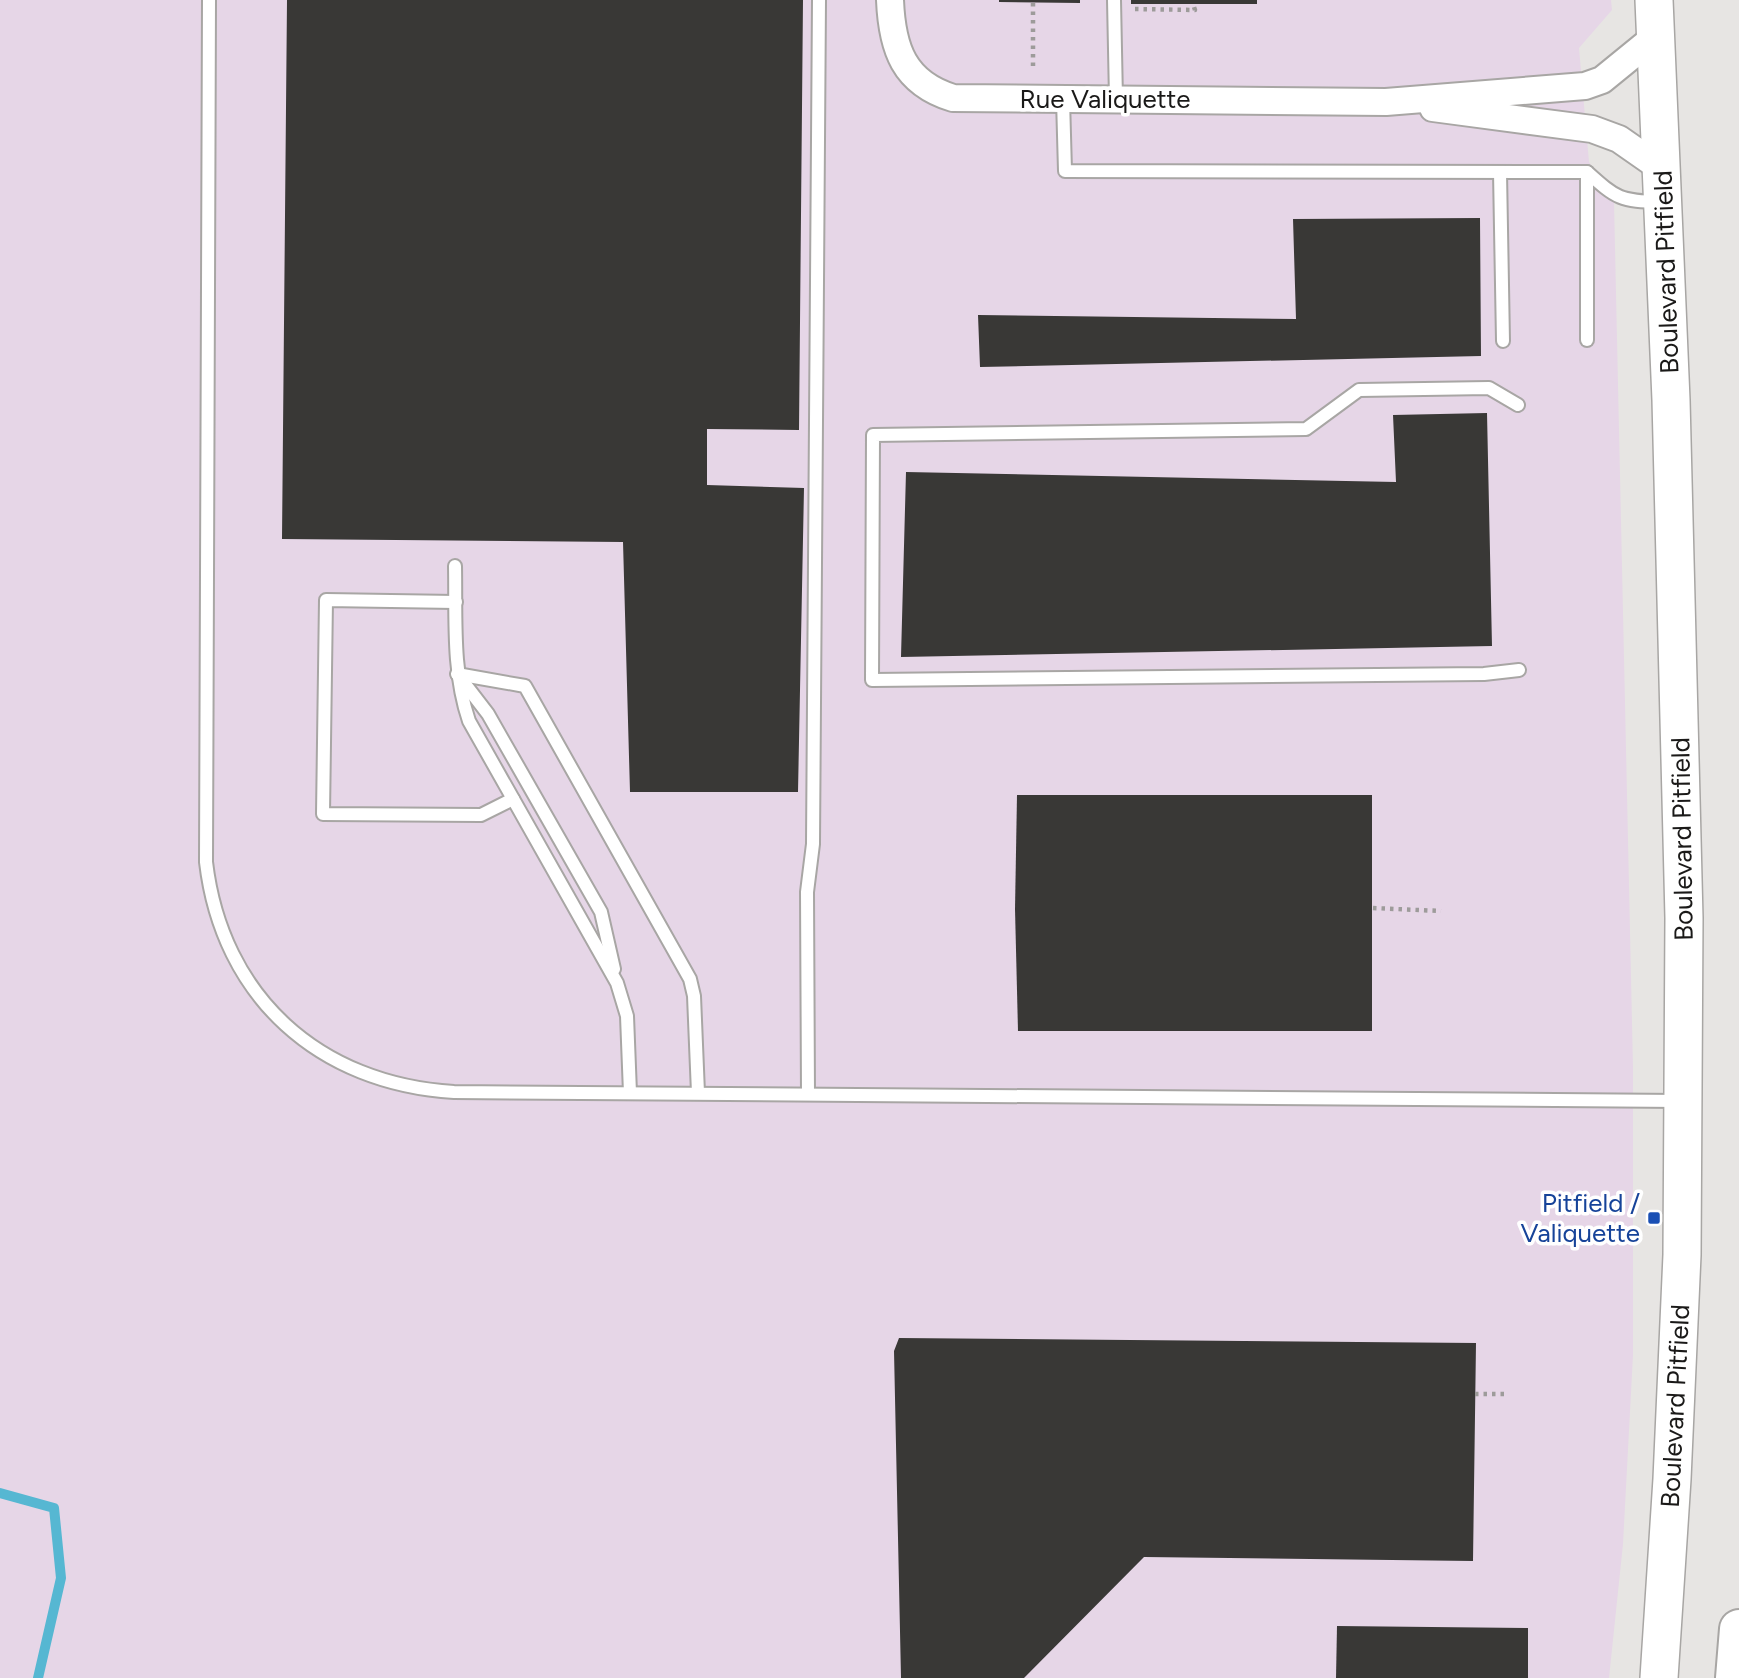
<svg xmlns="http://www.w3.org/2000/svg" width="1739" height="1678" font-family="Figtree,sans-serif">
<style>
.industrial{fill:#e6d6e7}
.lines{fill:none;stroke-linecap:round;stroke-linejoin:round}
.stream{stroke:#56b7d2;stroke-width:10}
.building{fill:#393836}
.service-casing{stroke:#a8a6a4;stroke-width:16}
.minor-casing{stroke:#a8a6a4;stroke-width:30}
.secondary-casing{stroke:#a8a6a4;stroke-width:40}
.motorway-casing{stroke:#a8a6a4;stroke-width:42}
.path{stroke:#9d9b9a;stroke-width:4.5;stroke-dasharray:3.5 5;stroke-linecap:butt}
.service{stroke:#fff;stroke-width:12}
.minor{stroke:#fff;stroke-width:26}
.secondary{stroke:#fff;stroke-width:37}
.motorway{stroke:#fff;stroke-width:38}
.transit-dot{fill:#1a4fb4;stroke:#fff;stroke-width:2.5}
.labels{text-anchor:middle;stroke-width:7;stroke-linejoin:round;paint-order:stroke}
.street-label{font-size:26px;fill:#1a1918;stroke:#fff}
.transit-label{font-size:26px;fill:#164399;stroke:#fff;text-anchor:end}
</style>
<rect width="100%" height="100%" fill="#e7e5e3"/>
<path class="industrial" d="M0 0H1611L1612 10 1579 48 1589 162 1614 202 1633 1068V1355L1623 1544 1609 1678H0Z"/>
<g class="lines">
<path class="stream" d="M0 1493 54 1508 61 1578 38 1678"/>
</g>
<g class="building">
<path d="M287 0H803L799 430 707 429V485L804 488 798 792H630L623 542 282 539Z"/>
<path d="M999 0H1080V3L999 2Z"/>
<rect x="1131" y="0" width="126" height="4"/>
<path d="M1480 218 1481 356 980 367 978 315 1296 319 1293 219Z"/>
<path d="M1487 413 1492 646 901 657 906 472 1396 482 1393 415Z"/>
<path d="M1017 795H1372V1031H1018L1015 909Z"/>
<path d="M899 1338 1476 1343 1473 1561 1144 1557 1024 1678H901L894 1351Z"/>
<path d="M1337 1626 1528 1628V1678H1336Z"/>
</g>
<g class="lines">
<g class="service-casing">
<g id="service">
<path d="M209 0 206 862C222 997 319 1084 454 1092L1681 1101"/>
<path d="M1114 0 1116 99"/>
<path d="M1063 99 1065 171 1587 172C1617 199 1620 201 1661 202"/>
<path d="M1500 172 1503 341"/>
<path d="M1587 172V340"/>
<path d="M1518 405 1489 388 1359 390 1306 429 873 435 872 680 1484 674 1519 670"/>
<path d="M455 566C456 618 452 671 469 721L617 983 627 1016 630 1093"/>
<path d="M456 602 326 600 323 814 481 815 513 799"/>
<path d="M457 674 525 686 690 979 694 996 698 1093"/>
<path d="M458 675 488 714 601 912 614 969"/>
<path d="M808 1094 807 892 813 844 819 0"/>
</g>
</g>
<g class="minor-casing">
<g id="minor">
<path d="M890 0C892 49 904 83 953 98L1386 102 1585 86 1602 80 1656 36"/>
<path d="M1433 108 1592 129 1619 139 1662 169"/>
</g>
</g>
<g class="secondary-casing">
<path id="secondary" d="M1654 0 1671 400 1684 918 1682 1255 1672 1479 1659 1678"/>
</g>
<g class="motorway-casing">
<path id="motorway" d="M1735 1678 1739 1629"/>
</g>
<g class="path">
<path d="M1033 3V66"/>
<path d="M1135 9 1195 10 1193 4"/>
<path d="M1373 908 1441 911"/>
<path d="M1475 1394H1505"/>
</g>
<use href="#service" class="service"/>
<use href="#minor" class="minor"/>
<use href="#secondary" class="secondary"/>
<use href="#motorway" class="motorway"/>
</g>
<rect class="transit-dot" x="1647" y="1211" width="14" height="14" rx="3.5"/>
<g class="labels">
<g class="street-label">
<text x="1105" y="108">Rue Valiquette</text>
<text transform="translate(1666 272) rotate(-92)" y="9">Boulevard Pitfield</text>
<text transform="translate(1682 839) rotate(-91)" y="9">Boulevard Pitfield</text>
<text transform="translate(1675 1406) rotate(-87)" y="9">Boulevard Pitfield</text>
</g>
<g class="transit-label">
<text x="1640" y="1212">Pitfield /<tspan x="1640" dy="30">Valiquette</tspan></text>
</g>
</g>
</svg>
